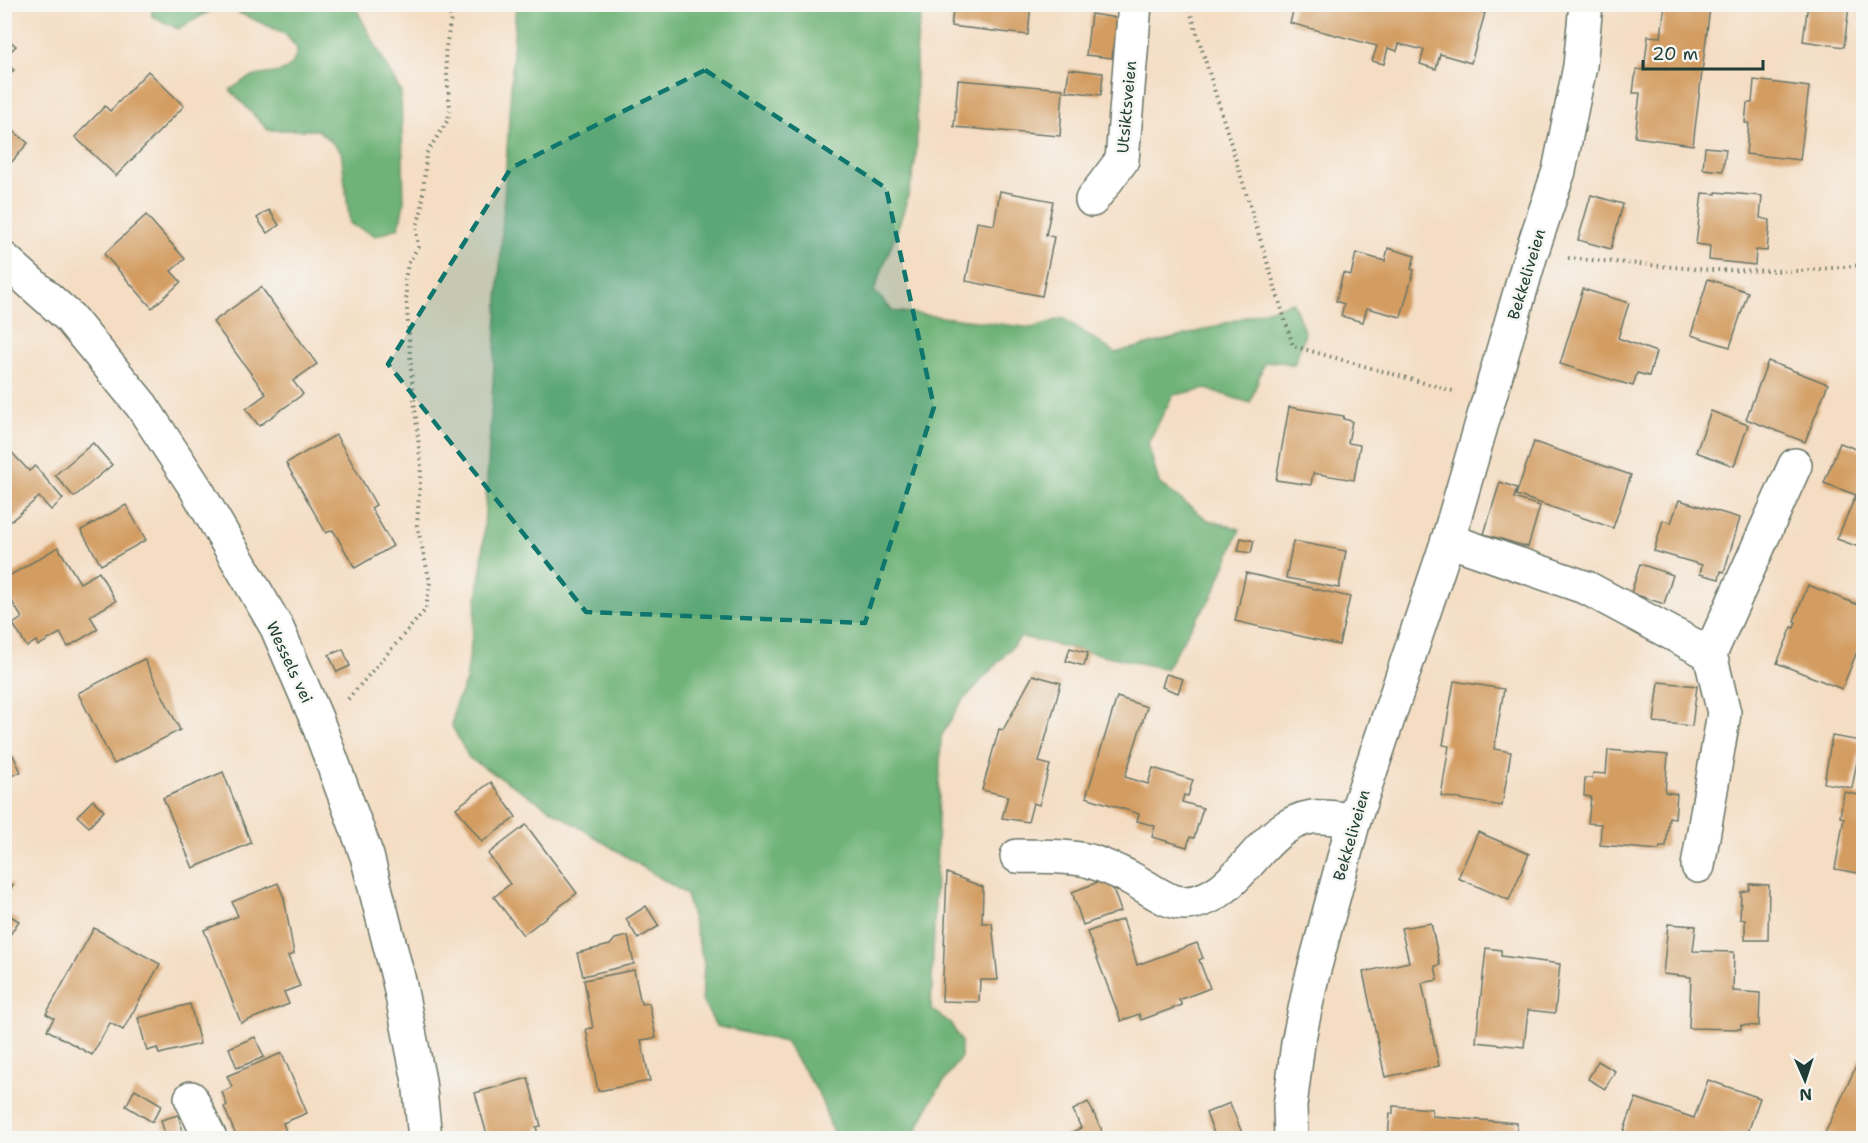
<svg xmlns="http://www.w3.org/2000/svg" width="1868" height="1143" font-family="'Shantell Sans',sans-serif">
<style>
.forest{fill:#6fb378;stroke:#477856;stroke-width:1.5}
.building{fill:#d39c60}
.lines{fill:none;stroke-linecap:round;stroke-linejoin:round}
.minor-casing{stroke:#6a7566;stroke-width:36}
.path{stroke:#6a7566;stroke-width:4;stroke-dasharray:1.5 4.5;stroke-linecap:butt}
.minor{stroke:#fff;stroke-width:33}
.marked{fill:#0f766e;fill-opacity:0.2;stroke:#0f766e;stroke-width:4.5;stroke-dasharray:12 8;stroke-linejoin:round}
.labels{text-anchor:middle;stroke-width:5;stroke-linejoin:round;paint-order:stroke}
.street-label{font-size:16px;fill:#1f3d34;stroke:#f6f6f2}
</style>
<rect width="100%" height="100%" fill="#f6f6f2"/>
<filter id="ink" filterUnits="userSpaceOnUse"><feTurbulence type="fractalNoise" baseFrequency=".0167" numOctaves="2"/><feDisplacementMap in="SourceGraphic" scale="12" xChannelSelector="R" yChannelSelector="G"/><feConvolveMatrix kernelMatrix="1 2 1 2 8 2 1 2 1" color-interpolation-filters="sRGB"/></filter>
<filter id="wash" filterUnits="userSpaceOnUse"><feTurbulence type="fractalNoise" baseFrequency=".008" numOctaves="4" result="noise"/><feDisplacementMap in="SourceGraphic" scale="24" xChannelSelector="R" yChannelSelector="G"/><feGaussianBlur stdDeviation="1.35" result="paint"/><feColorMatrix in="noise" values="0 0 0 0 0 0 0 0 0 0 0 0 0 0 0 0 0 1.4 0 .05"/><feComposite in="paint" operator="in"/></filter>
<g filter="url(#wash)">
<rect width="100%" height="100%" fill="#f4ddc3"/>
<g class="forest">
<path d="M516 4 924 5C909 54 920 105 916 155 912 198 889 251 874 291L893 311 1032 328 1063 318 1115 353 1194 333 1293 302 1305 334 1294 365 1278 361 1264 363 1250 403 1206 389 1173 395 1148 443 1159 483 1208 520 1240 529 1212 597 1192 625 1166 669 1021 637 959 705 941 737 931 1009 951 1024 961 1041V1057L933 1097 913 1138H825L833 1132 818 1092 785 1042 716 1026 702 1000 704 963 686 894 469 758 452 726 455 705 466 681 482 562Z"/>
<path d="M152 5H354L401 93 404 203 399 227 376 236 350 224 341 151 318 130H268L230 90C235 87 241 82 246 79 269 69 294 81 297 48L284 33 221 5 178 29 152 16Z"/>
</g>
<g id="blocks">
<g class="building">
<path d="M954 4H1031L1028 35 951 26Z"/>
<path d="M1295 4H1452L1485 13 1471 63 1440 54 1436 69 1420 64 1424 50 1399 44 1397 51 1388 48 1384 64 1372 61 1377 46 1290 23Z"/>
<path d="M1665 4 1710 7 1693 145 1635 137 1640 93H1633L1636 69 1644 70 1648 36 1661 37Z"/>
<path d="M1808 4 1849 6 1844 47 1803 41Z"/>
<path d="M1091 14 1117 18 1112 58 1086 55Z"/>
<path d="M4 36 16 46 4 58Z"/>
<path d="M4 61 14 70 4 81Z"/>
<path d="M1069 69 1103 73 1101 95 1066 91Z"/>
<path d="M148 71 184 106 116 176 75 137 105 106 110 111Z"/>
<path d="M958 80 1063 89 1060 136 954 127Z"/>
<path d="M1754 80 1809 87 1800 160 1746 154 1749 123H1745L1747 103H1752Z"/>
<path d="M10 128 28 143 4 171V135Z"/>
<path d="M1705 147 1726 149 1723 171 1703 169Z"/>
<path d="M1000 191 1053 201 1046 235 1054 237 1042 296 966 281 977 222 994 225Z"/>
<path d="M1716 192 1762 196 1760 218 1770 220 1767 251 1756 250 1755 265 1709 260 1710 246 1696 244 1702 193 1716 194Z"/>
<path d="M1591 195 1623 204 1611 249 1578 240Z"/>
<path d="M269 210 279 225 267 233 257 218Z"/>
<path d="M146 215 185 259 171 271 181 282 152 308 104 254Z"/>
<path d="M1388 248 1415 256 1411 269 1414 270 1401 317 1367 308 1363 322 1341 316 1344 304 1336 301 1343 273 1351 275 1356 253 1385 261Z"/>
<path d="M1708 279 1748 292 1730 347 1691 335Z"/>
<path d="M261 287 317 364 293 381 303 394 259 426 246 409 266 394 213 322Z"/>
<path d="M1583 289 1629 303 1618 338 1656 352 1649 376 1637 373 1633 386 1560 364Z"/>
<path d="M1768 361 1828 384 1805 442 1746 419Z"/>
<path d="M1289 407 1344 416 1343 419 1352 421 1348 443 1360 445 1354 480 1313 473 1311 485 1276 480Z"/>
<path d="M1711 411 1748 425 1734 466 1696 452Z"/>
<path d="M336 435 376 505 371 508 393 546 355 568 333 530 326 533 286 463Z"/>
<path d="M1534 442 1631 475 1613 528 1516 495Z"/>
<path d="M93 443 112 465 74 497 55 475Z"/>
<path d="M1840 443 1864 452V549L1837 539 1856 495 1824 483Z"/>
<path d="M4 444 29 471 35 466 63 499 51 510 39 497 4 527Z"/>
<path d="M1500 482 1517 488 1514 498 1540 506 1528 547 1484 534Z"/>
<path d="M1679 500 1740 518 1724 572 1721 571 1719 579 1700 574 1702 565 1654 551 1663 520 1671 523Z"/>
<path d="M126 505 146 540 101 565 81 530Z"/>
<path d="M1241 538 1254 541 1251 553 1238 551Z"/>
<path d="M1293 541 1346 551 1339 588 1286 578Z"/>
<path d="M58 547 80 583 99 572 116 601 90 616 98 629 68 647 60 633 38 646 36 641 27 647 13 624 22 618 4 588V579Z"/>
<path d="M1640 564 1673 575 1664 604 1631 593Z"/>
<path d="M1246 573 1350 597 1339 645 1235 621Z"/>
<path d="M1808 585 1864 607V634L1842 689 1777 663 1792 627 1794 628 1796 622 1794 621Z"/>
<path d="M1070 648 1088 653 1084 666 1066 661Z"/>
<path d="M343 649 350 666 337 672 329 655Z"/>
<path d="M144 659 180 730 114 764 78 693Z"/>
<path d="M1166 674 1183 679 1178 693 1162 687Z"/>
<path d="M1033 675 1061 683 1039 762 1050 765 1039 805 1033 803 1028 822 1002 818 1008 796 982 790 999 729 1003 730Z"/>
<path d="M1454 681 1504 689 1494 749 1511 752 1502 806 1441 796 1449 746 1443 745Z"/>
<path d="M1659 682 1697 686 1692 726 1654 722Z"/>
<path d="M1117 697 1147 707 1125 777 1148 784 1153 768 1193 780 1188 796 1184 795 1182 802 1203 808 1194 838 1190 837 1187 847 1152 837 1155 826 1137 821 1139 814 1086 797Z"/>
<path d="M1832 736 1861 741 1852 788 1824 783Z"/>
<path d="M1608 750 1668 755 1665 792 1677 794 1675 818 1669 817 1666 847H1660L1659 850 1600 845 1601 824 1588 823 1591 797 1584 796 1585 778H1592L1593 773 1606 774Z"/>
<path d="M13 755 21 772 4 779V758Z"/>
<path d="M223 772 251 843 193 868 163 798Z"/>
<path d="M491 782 516 817 482 842 456 808Z"/>
<path d="M1844 792 1864 796V874L1835 869 1844 818 1840 817Z"/>
<path d="M93 800 104 811 89 827 77 816Z"/>
<path d="M526 825 577 893 523 935 494 897 510 884 488 854Z"/>
<path d="M1478 832 1529 854 1509 900 1458 878Z"/>
<path d="M947 873 983 887 982 923H992L998 980H980L979 1002 942 1001Z"/>
<path d="M1109 878 1121 911 1083 925 1072 892Z"/>
<path d="M4 880 13 885 4 898Z"/>
<path d="M278 883 284 898 294 954 288 956 300 986 284 992 289 1004 241 1023 204 930 238 916 232 902Z"/>
<path d="M1750 884 1769 885 1768 940H1745V920L1740 919 1741 892 1749 890Z"/>
<path d="M646 906 659 926 638 939 626 919Z"/>
<path d="M4 912 19 921 4 944Z"/>
<path d="M1123 919 1137 965 1197 943 1203 958 1199 960 1210 988 1179 1000 1182 1005 1141 1020 1139 1014 1121 1021 1087 932Z"/>
<path d="M1431 923 1440 965 1435 966 1438 980 1422 983 1439 1066 1385 1077 1363 972 1409 962 1401 928Z"/>
<path d="M1668 924 1696 926 1693 951 1734 952 1733 991 1760 993 1759 1026 1741 1025V1029L1689 1028 1691 977 1663 974Z"/>
<path d="M94 928 160 964 123 1030 110 1023 92 1055 47 1030 54 1018 46 1014Z"/>
<path d="M628 936 634 964 583 976 577 953 610 945 615 939Z"/>
<path d="M1486 948 1501 950V956L1560 964 1555 1013 1528 1010 1524 1047 1476 1042Z"/>
<path d="M634 970 641 1004 649 1003 656 1038 641 1040 650 1081 598 1091 586 1029 593 1028 584 980Z"/>
<path d="M190 1004 200 1044 159 1054 157 1048 147 1051 138 1018Z"/>
<path d="M255 1037 264 1057 237 1068 229 1048Z"/>
<path d="M282 1053 307 1113 283 1123 286 1132 271 1138H237L224 1107 227 1105 222 1092 232 1087 227 1076Z"/>
<path d="M1861 1056 1864 1057V1138H1837L1825 1133Z"/>
<path d="M1598 1061 1615 1071 1605 1089 1588 1079Z"/>
<path d="M528 1078 541 1126 536 1127 539 1138H488L475 1093Z"/>
<path d="M1708 1080 1760 1098 1746 1138H1621L1636 1098 1694 1118Z"/>
<path d="M135 1089 162 1105 152 1122 126 1106Z"/>
<path d="M1088 1102 1101 1128 1102 1138H1060L1081 1128 1073 1110Z"/>
<path d="M1230 1103 1242 1133 1229 1138H1216L1206 1113Z"/>
<path d="M1393 1106 1432 1109V1116L1517 1123 1516 1138H1388L1390 1113 1393 1114Z"/>
<path d="M178 1115 185 1138H166L161 1120Z"/>
</g>
</g>
</g>
<g filter="url(#ink)">
<use href="#blocks" fill-opacity="0" stroke="#6a7566" stroke-width="1.5"/>
<g class="lines">
<g class="minor-casing">
<g id="minor">
<path d="M1092 200 1122 160 1135 4"/>
<path d="M4 259 69 317 142 406 195 487 277 628 316 718 367 856 399 981 419 1081 425 1138"/>
<path d="M1448 540 1587 588 1710 654"/>
<path d="M1017 856C1040 857 1068 855 1090 861 1104 866 1120 872 1132 879 1148 887 1167 904 1186 903 1241 900 1258 825 1312 817 1325 816 1341 819 1354 820"/>
<path d="M1698 866 1724 713 1710 654 1795 465"/>
<path d="M191 1098 210 1138"/>
<path d="M1291 1138 1290 1106 1298 1043 1311 981 1354 820 1448 540 1531 254 1559 171 1580 66 1586 4"/>
</g>
</g>
<g class="path">
<path d="M1188 4 1293 346 1453 391"/>
<path d="M1568 258 1709 270 1799 271 1864 265"/>
<path d="M348 699 426 609 430 582 417 525 421 467 411 369 405 279 408 264 418 247 416 230 422 208 426 154 448 120 450 108 445 53 451 18 448 4"/>
</g>
<use href="#minor" class="minor"/>
</g>
</g>
<path class="marked" d="M705 70 886 188 934 407 865 623 586 612 388 364 511 168Z"/>
<g class="labels">
<g class="street-label">
<text transform="translate(1126 107) rotate(-85)" y="6">Utsiktsveien</text>
<text transform="translate(1526 274) rotate(-73)" y="6">Bekkeliveien</text>
<text transform="translate(290 662) rotate(65)" y="6">Wessels vei</text>
<text transform="translate(1351 835) rotate(-74)" y="6">Bekkeliveien</text>
</g>
</g>
<rect width="1868" height="1143" fill="none" stroke="#f6f6f2" stroke-width="24"/>
<g transform="translate(1805 1080) rotate(177)" stroke="#f6f6f2" stroke-width="4.5" paint-order="stroke">
<path d="M0-4.5L10 22L0 15L-10 22Z" fill="#1f3d34"/>
<text y="-9" font-size="16" font-weight="bold" text-anchor="middle" fill="#1f3d34">N</text>
</g>
<path d="M1643 60v9h120v-9" fill="none" stroke="#1f3d34" stroke-width="3"/>
<text x="1652" y="60" font-size="18" fill="#1f3d34" stroke="#f6f6f2" stroke-width="4.5" paint-order="stroke">20 m</text>
</svg>
